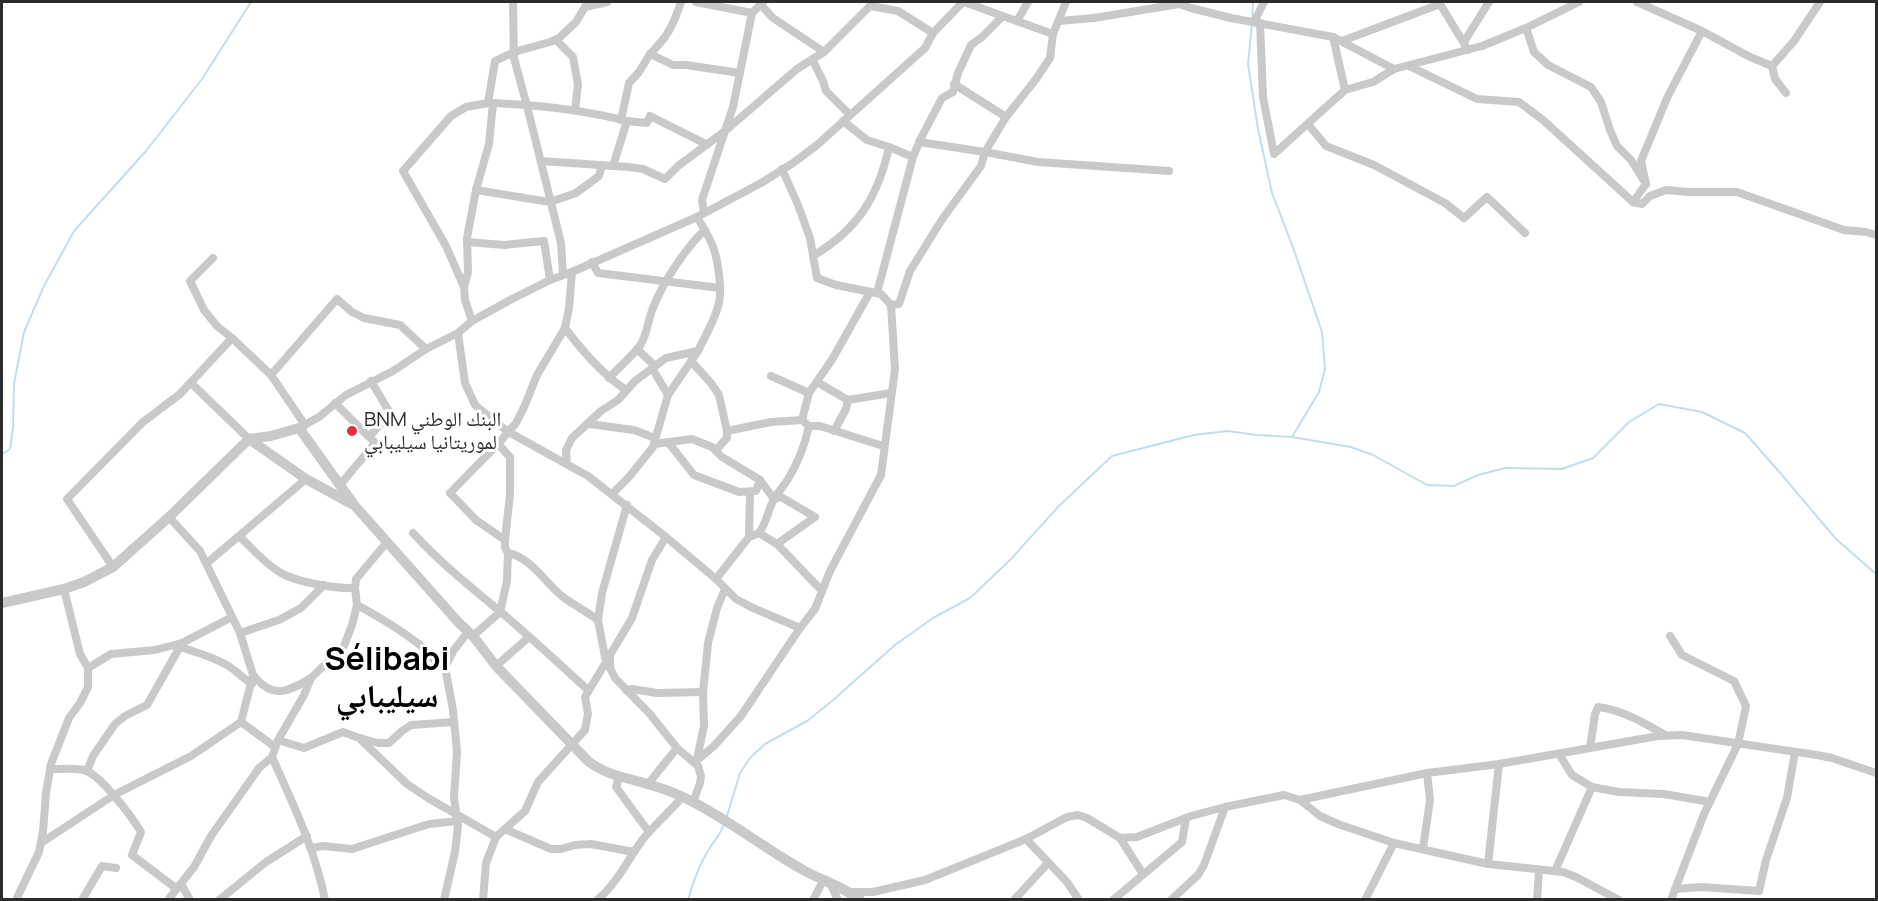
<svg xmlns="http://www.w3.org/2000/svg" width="1878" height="901" font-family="Manrope,'Noto Naskh Arabic',sans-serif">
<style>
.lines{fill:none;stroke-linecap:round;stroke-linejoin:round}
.stream{stroke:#c5ddeb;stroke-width:2}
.minor{stroke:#c9c9c9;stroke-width:8}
.tertiary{stroke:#c9c9c9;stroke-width:10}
.poi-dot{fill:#e52c40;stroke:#fff;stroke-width:2}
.labels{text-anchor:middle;stroke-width:6;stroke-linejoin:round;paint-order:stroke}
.poi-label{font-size:20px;fill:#2c2c2c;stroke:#fff;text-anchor:start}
.town-label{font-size:32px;font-weight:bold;fill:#000;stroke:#fff}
</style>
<rect width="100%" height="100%" fill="#fff"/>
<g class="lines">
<g class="stream">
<path d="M1252 18 1253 2"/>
<path d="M1252 24 1248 64 1258 129 1272 193 1294 250 1322 332 1325 369 1319 392 1292 437"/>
<path d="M2 454 10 449 13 428 14 384 24 332 44 286 74 231 146 151 202 79 251 2"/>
<path d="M727 816 740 773 750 758 765 744 807 721 832 701 895 645 933 618 970 598 1010 560 1058 507 1112 456 1194 435 1227 431 1257 435 1292 437 1351 447 1373 455 1427 485 1454 486 1478 475 1505 468 1562 469 1593 458 1629 422 1659 404 1702 412 1745 433 1782 475 1836 539 1876 574"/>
<path d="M688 900C693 882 699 865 709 849 714 841 721 834 724 824"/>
</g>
<g class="minor">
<path d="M513 2 514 58 528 110 561 243 563 274"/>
<path d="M681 2C673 26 668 36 650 54L673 65H686L740 73"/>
<path d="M696 2 752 13"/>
<path d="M1173 2 1191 8 1231 18 1333 37 1394 69 1482 46 1526 28 1579 2"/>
<path d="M1637 2 1702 31 1750 57 1772 66 1775 79 1786 93"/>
<path d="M761 5 773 18 824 52"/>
<path d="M871 6 898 11 933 33"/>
<path d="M585 7 607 2"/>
<path d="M1017 21 1028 2"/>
<path d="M1059 21 1094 18 1179 4"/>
<path d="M1254 22 1264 2"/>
<path d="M1260 23 1263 97 1274 154 1345 90 1333 37"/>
<path d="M1526 28 1534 52 1548 65 1591 87 1601 102 1610 130 1617 146 1631 160 1646 184"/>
<path d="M1053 34 1066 2"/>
<path d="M556 40 573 57 578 85 575 110"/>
<path d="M1342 41 1440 4 1468 50"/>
<path d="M1464 42 1489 2"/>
<path d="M812 59 823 81 826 91 850 115"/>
<path d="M1409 66 1477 99 1519 102 1543 120 1633 202 1642 204 1650 196 1666 190 1689 192H1737L1844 230 1866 232 1876 235"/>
<path d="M1772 66 1794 41 1820 2"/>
<path d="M954 84 1006 117"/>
<path d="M1345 90 1373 82 1394 69"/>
<path d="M493 103H488L495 61 514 52 550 42 559 38 576 22 588 2"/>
<path d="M621 120 629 83 639 72 650 54"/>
<path d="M627 121 647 123 650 116 706 144"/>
<path d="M843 121 867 140 889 147 913 157 877 293"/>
<path d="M1308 124 1326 146 1374 165 1445 203 1464 218 1487 197 1525 233"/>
<path d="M919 142 985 152 1006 117 1036 79 1050 58 1053 34 964 2"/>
<path d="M913 157 921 138 942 98 953 92 958 73 971 45 982 37 1002 17"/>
<path d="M541 161 629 167 643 169 665 179 678 166 725 131 797 69 824 52 874 2"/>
<path d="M476 190 550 202 576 193 599 176 602 165"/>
<path d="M1633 202 1646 184 1641 161 1667 98 1702 31"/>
<path d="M704 212 702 200 733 107 752 13 763 2"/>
<path d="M467 242 504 245 544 241 550 280"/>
<path d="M813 256C858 229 878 197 889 147"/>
<path d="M213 258 190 281 204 310 217 326 232 338 271 375 305 425"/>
<path d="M592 262 598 273 720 288"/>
<path d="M464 287 468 272 467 238 476 190 489 144 493 103C539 105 583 110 627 121L613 166"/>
<path d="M891 305 899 304 910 271 943 218 981 166 985 152 1038 162 1169 171"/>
<path d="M472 321 465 300 464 287 446 246 403 171 451 116 466 107 488 103"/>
<path d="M565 328C583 352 602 374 626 390"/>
<path d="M458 333 465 383 475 405 507 431 588 476 666 537 716 579 736 599 753 608 800 628"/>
<path d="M637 349 655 366"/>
<path d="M691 361 711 383 719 395 727 431 771 422 802 420"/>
<path d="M652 368 668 395"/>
<path d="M271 375 337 299 352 312 364 318 400 325 426 349"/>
<path d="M771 376 809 393"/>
<path d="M609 378C619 367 633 356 641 344 646 337 649 317 653 308 662 284 686 247 705 230"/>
<path d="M817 382 848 400 891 393"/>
<path d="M191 383 249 439"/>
<path d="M335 403 369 437 390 413 371 381"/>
<path d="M589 424 634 430 655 438"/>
<path d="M809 426H820L883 446"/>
<path d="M299 428 319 417 346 395 393 371 426 349 458 333 472 321 512 299 550 280 572 272 697 217 761 183 793 163 817 145 925 48 933 33 963 2"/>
<path d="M834 431 846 409 848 400"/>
<path d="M668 442 694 475 739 492 756 491 760 480"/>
<path d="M654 444 692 439 712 447 722 457 760 480 774 499 781 497 815 517 777 544"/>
<path d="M716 450 727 438V431"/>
<path d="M567 464 566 450 572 438 601 411 618 400 635 381 666 358 698 351C705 336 715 320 719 303 722 288 718 256 711 242 707 233 702 225 697 217"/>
<path d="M340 485 375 443 369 436"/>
<path d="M612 494 629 477 653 447 668 395 698 351"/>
<path d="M169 517 200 551 240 633 253 675 241 722"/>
<path d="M413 533C442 565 476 591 509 619 536 642 562 666 588 690"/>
<path d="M759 533C767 522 768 510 774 499 778 492 784 486 788 479 798 463 805 444 809 426L802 420 809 393 833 358 870 292"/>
<path d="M239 536C252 548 265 564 281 573 296 582 337 589 355 588"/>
<path d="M666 537 652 560 632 618 610 655V668L615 678 649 713 677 748 698 766 701 776 700 783 693 803"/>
<path d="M749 537 750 492"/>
<path d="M505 540 476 520 450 493 498 444 516 423 525 405 537 375 565 328 569 308 572 272"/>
<path d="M508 553C532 558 545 583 563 597 574 605 587 612 598 620"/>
<path d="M207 563 306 479"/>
<path d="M113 567 67 499 143 422 180 394 232 338"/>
<path d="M716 579 749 537 759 533 777 544 822 591"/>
<path d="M357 605C379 617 401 630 420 645 428 652 435 664 445 667"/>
<path d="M240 633 279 620 301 608 324 585"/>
<path d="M473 636 500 612 507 581 508 553 505 548V540L510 494V457L498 444"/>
<path d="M1670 636 1682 655 1734 681 1746 706 1738 744 1704 814 1671 900"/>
<path d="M180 647C195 652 211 656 225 664 235 669 242 678 252 684"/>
<path d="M496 666 529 637"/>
<path d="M88 668 111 654 155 650 182 643 232 617"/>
<path d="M253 675C273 700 288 692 311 678"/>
<path d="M626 690 632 689 657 693 703 692"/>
<path d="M360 738 378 743H389L402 731 411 725 454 722"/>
<path d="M278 740 304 748 343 732 359 738 407 784 428 798 496 837"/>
<path d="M1590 748 1595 714 1598 707C1622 710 1645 723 1665 735"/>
<path d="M1559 754 1572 775 1592 787 1619 792 1664 794 1710 802"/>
<path d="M272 757C293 804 315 849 325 900"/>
<path d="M697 759 704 726 703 692 708 643 717 608 725 589"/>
<path d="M695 762 714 746 741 716 800 628 815 609 830 571 881 475 895 369 891 305 881 294 836 285 817 278 810 238 798 205 782 169"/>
<path d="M50 769C61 769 73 768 84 770 100 774 132 817 141 832L132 855 177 889"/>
<path d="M87 771 93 756 115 724 125 716 147 705 182 643"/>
<path d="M619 777 616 787 649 832"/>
<path d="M648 784 677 748"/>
<path d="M1300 800 1320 816 1338 824 1394 843 1488 864 1563 872 1576 877 1619 900"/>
<path d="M505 829 551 849H561L575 845 591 844 634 852"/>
<path d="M1120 838 1143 874"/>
<path d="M1026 839 1067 882 1079 900"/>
<path d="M41 843 114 795 191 756 241 722 275 747"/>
<path d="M311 848 323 846 352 849 429 824 458 821"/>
<path d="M1423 848 1430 800 1427 773"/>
<path d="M1488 864 1499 764"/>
<path d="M1555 871 1592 787"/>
<path d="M181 884 190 900"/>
<path d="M831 885 838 900"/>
<path d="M1675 889 1701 887 1759 891 1766 860 1787 798 1795 752"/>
<path d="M850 892H873L925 880 1026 839 1067 817 1078 815 1087 818 1120 838 1137 837 1191 816 1225 807 1284 795 1300 800 1427 773 1499 764 1658 736 1682 735 1817 755 1832 758 1876 773"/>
<path d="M16 900 39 852 43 832 46 793 51 764 69 718 80 703 88 687V668L80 654 64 589"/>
<path d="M82 900 102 866 116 868"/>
<path d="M168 900 194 867 211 836 259 768 272 757 278 740 304 695 311 678 344 646 352 625 357 605 355 588 356 579 387 542"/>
<path d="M219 900 266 862 307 836"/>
<path d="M444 900 455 852 458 825 454 798 457 752 453 710 445 667 454 650 468 632"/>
<path d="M483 900 486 863 496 837 525 811 538 782 585 730 588 714 585 697 606 662 598 620 602 593 627 505"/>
<path d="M597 900C617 884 628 859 643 839 655 824 670 812 682 797"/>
<path d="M813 900 823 881"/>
<path d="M1014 900 1048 863"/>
<path d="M1113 900 1182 842 1186 818"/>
<path d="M1171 900 1198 875 1204 865 1225 807"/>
<path d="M1365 900 1394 843"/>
<path d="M1537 900 1539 870"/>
</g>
<g class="tertiary">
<path d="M249 439 306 479 352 504"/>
<path d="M2 603 64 589 84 582 113 567 169 517 249 439 271 436 299 428 355 506 459 623 473 636 496 666 588 761C605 775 626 777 647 784 658 787 670 791 681 796 724 816 762 847 803 870 821 880 844 887 860 900"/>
</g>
</g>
<circle class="poi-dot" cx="352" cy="431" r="6"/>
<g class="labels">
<g class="poi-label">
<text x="364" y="426">BNM البنك الوطني<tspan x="364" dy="23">لموريتانيا سيليبابي</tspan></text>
</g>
<g class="town-label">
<text x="387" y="670">Sélibabi<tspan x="387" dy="37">سيليبابي</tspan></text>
</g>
</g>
<rect width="1878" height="901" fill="none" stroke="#2c2c2c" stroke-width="6"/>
</svg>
